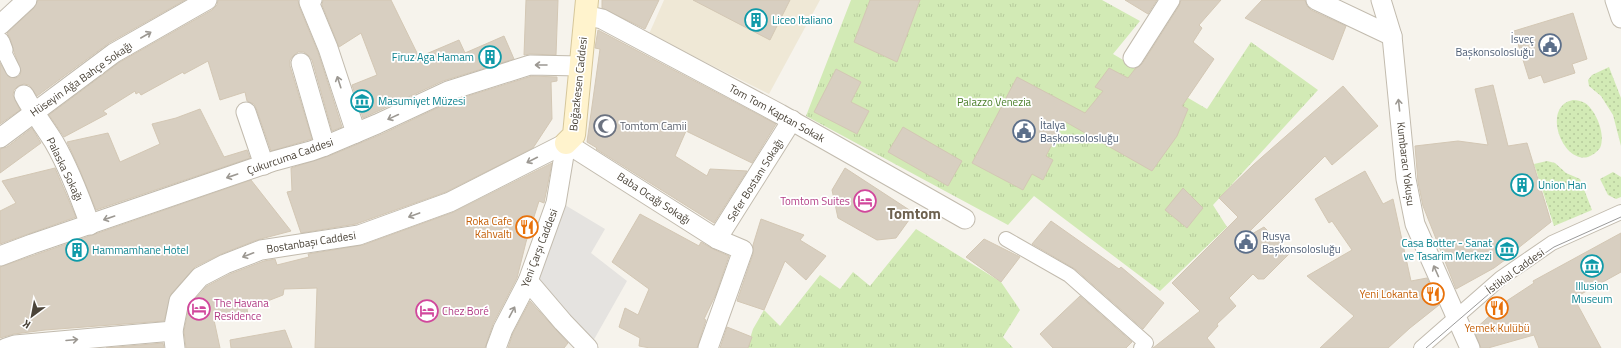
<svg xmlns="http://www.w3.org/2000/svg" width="1621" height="348" font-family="'Titillium Web',sans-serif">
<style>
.education{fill:#efe8d6}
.grass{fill:url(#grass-dots)}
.park{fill:url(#park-tufts)}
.parking{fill:#e5e3e0}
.building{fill:#d8cfc1;stroke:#d3c7b4}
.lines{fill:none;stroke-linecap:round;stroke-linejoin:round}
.pedestrian-casing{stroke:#c2bbae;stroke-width:16}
.minor-casing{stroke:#c2bbae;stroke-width:21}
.secondary-casing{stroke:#d6c79b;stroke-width:24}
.pedestrian{stroke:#fff;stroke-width:14}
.minor{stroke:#fff;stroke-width:19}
.secondary{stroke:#fff3cd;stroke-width:22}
.tram{stroke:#9a9a9a;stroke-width:1}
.oneway{stroke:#9c9892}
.labels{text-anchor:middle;stroke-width:3.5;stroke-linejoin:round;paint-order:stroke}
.culture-label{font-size:11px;fill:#0d838f;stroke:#fff;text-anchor:start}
.service-label{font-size:11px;fill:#4e5e75;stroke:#fff;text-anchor:start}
.street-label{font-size:11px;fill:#4b4439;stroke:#fff}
.park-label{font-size:11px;fill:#4a7f2a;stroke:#fff}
.worship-label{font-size:11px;fill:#5b616d;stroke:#fff;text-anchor:start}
.hotel-label{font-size:11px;fill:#b23c85;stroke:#fff;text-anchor:start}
.food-label{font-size:11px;fill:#c56008;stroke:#fff;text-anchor:end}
.district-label{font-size:15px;font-weight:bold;fill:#6e6250;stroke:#fff}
</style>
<defs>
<pattern id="grass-dots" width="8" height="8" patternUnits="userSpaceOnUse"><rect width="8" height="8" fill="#d2eab5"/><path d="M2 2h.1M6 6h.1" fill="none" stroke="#b6ca9c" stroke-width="1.8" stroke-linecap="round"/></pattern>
<pattern id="park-tufts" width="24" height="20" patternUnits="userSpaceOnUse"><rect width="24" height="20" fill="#d2eab5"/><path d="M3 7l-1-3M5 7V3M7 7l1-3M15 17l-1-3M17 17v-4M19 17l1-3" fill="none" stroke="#b6ca9c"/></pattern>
</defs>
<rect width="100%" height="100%" fill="#f6f3ec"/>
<path class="education" d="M664 0H820L769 94 649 34Z"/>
<g class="grass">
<path d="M1609 67 1621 98V146L1613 115 1601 96 1589 86 1588 80 1592 75Z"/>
<path d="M1573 100C1577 100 1581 101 1585 103 1596 110 1606 135 1600 148 1597 152 1593 155 1588 157 1562 164 1541 106 1573 100Z"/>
<path d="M1547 161 1555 163 1566 173 1580 179 1592 210 1554 226 1534 164Z"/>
<path d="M1613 172 1621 177V197L1616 199 1608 195 1600 179Z"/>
</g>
<g class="park">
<path d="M851 0H1102L1140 21 1113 54 1207 109 1251 42 1318 90 1213 205 1227 227 1160 291 1034 196 1008 225 806 116Z"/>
<path d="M916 229 1001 282 1020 310 1003 337 1013 348H747L753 329 764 310 780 326 820 275 840 289 853 272 870 286Z"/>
</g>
<path class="parking" d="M565 205 605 229 591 253 627 281 592 343 536 282Z"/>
<g class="building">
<path d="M38 0H185L109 43 37 96 29 85 24 84 18 86 14 90 13 95 20 110 0 124V63L9 77 16 78 20 75 21 71 14 52 10 38 7 33 34 8Z"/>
<path d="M218 0H298L299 6 318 52 342 127 332 131 312 60 308 55 304 52H298L293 56 290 60V66L312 139 271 151 256 108 254 104 247 101 245 92 220 100 208 61 184 74 183 72 141 95 139 92 136 94 135 91 103 111 107 114 64 137 49 115 120 62 212 10 217 5Z"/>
<path d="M323 0H391L419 57 459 40 465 53 504 36 514 59 443 81 363 118 352 85 377 75 361 33 339 47 322 5Z"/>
<path d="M526 0H558L556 55 530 54 524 55Z"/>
<path d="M602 0H659L645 29 602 8Z"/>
<path d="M693 0H790L770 40Z"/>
<path d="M870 0H920L897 62 854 42Z"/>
<path d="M1125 0H1157L1148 14Z"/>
<path d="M1181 0H1221L1199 25 1202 28 1193 42 1214 59 1182 106 1188 109 1177 136 1152 171 1064 121 1046 156 1053 160 1043 180 1032 174 1023 190 972 163 1017 77 1085 113 1103 91 1095 87 1109 68 1128 78 1135 69 1142 64 1179 6Z"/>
<path d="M1262 0H1305L1307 6 1311 10 1346 26 1333 60 1245 18Z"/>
<path d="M1573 13 1587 59 1572 64 1575 73 1544 83 1541 75 1529 79 1514 31Z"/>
<path d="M598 30 776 124 752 163 686 131 675 156 707 176 710 169 747 171 714 223 596 149 597 148 587 142 600 49 595 48Z"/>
<path d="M836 69 861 82 851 102 869 111 857 134 814 112Z"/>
<path d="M532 76 557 77V81L551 82 552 119 533 148 446 192 356 224 301 233 287 192 292 191 291 168 329 156 382 134 452 101Z"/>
<path d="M1493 85 1508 146 1527 143 1551 222 1517 249V251L1494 268 1456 289 1423 206 1418 182 1415 146 1458 141 1488 145 1475 89Z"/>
<path d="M1343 86 1378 126 1332 165 1325 156 1244 237 1245 238 1264 227 1290 253 1264 279H1258L1253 274 1229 298 1236 306 1217 324 1218 326 1207 338 1215 348H1153L1200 311 1172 283 1238 217 1219 198 1253 165Z"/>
<path d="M200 109 224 157 247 150 250 158 96 210 79 168 67 142 108 133 120 162 160 144 152 124 176 118Z"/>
<path d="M903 127 962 161 948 186 888 152Z"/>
<path d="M32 128 41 143 0 173V149L7 147Z"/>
<path d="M552 163 544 203 539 201 526 242 517 278 493 324 485 348H315L317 288 284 289 283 295 247 309 248 314 214 320 220 348H186L184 331 189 306 207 286 230 274 264 261 275 259 277 265 309 257 308 254 363 245 454 212Z"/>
<path d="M55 168 76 217 0 244V211L16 203 2 181Z"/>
<path d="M845 168 914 213 896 238 877 240 838 218 832 190Z"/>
<path d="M1365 171 1383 204 1393 199 1411 281 1427 278 1439 305 1410 328 1388 348H1320L1354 316 1307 276 1352 250 1332 221 1329 223 1315 199Z"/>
<path d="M251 180 291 231 257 240 221 254 195 267 171 294 164 321 45 330 14 334 0 338V267Z"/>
<path d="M1183 188 1203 208 1187 228 1165 210Z"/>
<path d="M640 214 699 246 701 242 713 249 729 256 716 294 704 319 706 320 697 348H650L639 346 640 338 619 327 625 308 638 315 649 289 612 262Z"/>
<path d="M761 219 804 235 800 240 826 256 806 280 785 261 764 310 737 301 753 254V245Z"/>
<path d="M1051 221 1119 269 1121 267 1164 303 1143 329 1075 269 1032 244Z"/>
<path d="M1621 233V272L1574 298 1601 348H1539L1534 335 1488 348H1481L1474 330 1505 302 1534 283 1533 281Z"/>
<path d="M984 239 1020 257 1001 282 966 257Z"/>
<path d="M1080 296 1132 342 1126 348H1053L1040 334Z"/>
<path d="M530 301 568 343 564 348H508L513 333Z"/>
<path d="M727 327 752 337 748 348H720Z"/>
<path d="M285 330 292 348H231L230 340Z"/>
<path d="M163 343 164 348H106Z"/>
</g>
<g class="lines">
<g class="pedestrian-casing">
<g id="pedestrian">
<path d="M3 50 13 70"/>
<path d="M1006 239 1069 275 1146 343 1141 348"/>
<path d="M1421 348 1501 278 1552 243 1621 212"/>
</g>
</g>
<g class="minor-casing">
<g id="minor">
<path d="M312 0 309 2 328 48 356 133"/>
<path d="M1316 0 1392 36"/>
<path d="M1381 0 1392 36 1406 179 1415 224 1470 348"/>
<path d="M1615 0 1621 18"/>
<path d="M585 15 602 19 780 114 965 219"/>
<path d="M0 25 27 0"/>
<path d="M0 42 3 50"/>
<path d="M1133 58 1170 0"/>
<path d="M301 63 325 146"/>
<path d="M24 95C33 112 44 126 54 142 69 168 80 197 90 225"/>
<path d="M246 112 264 165"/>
<path d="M0 138 114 53 207 0"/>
<path d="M566 143 717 239 743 250 708 348"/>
<path d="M717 239 792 120"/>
<path d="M0 256 32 244 274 161 311 151 325 146 377 124 448 91 530 65 580 66"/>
<path d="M528 281 563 322 588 348"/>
<path d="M6 348 15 345 173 331"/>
<path d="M175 348 173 331 179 301 200 277 225 264 261 250 359 235 450 202 566 143"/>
<path d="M496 348 503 329 528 281 556 203 566 143"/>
</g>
</g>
<g class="secondary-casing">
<path id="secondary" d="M566 143 574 135 587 0"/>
</g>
<use href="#pedestrian" class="pedestrian"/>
<use href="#minor" class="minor"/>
<use href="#secondary" class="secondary"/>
<path class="tram" d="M1426 348 1504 281 1554 247 1621 217"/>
</g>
<defs><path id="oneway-shaft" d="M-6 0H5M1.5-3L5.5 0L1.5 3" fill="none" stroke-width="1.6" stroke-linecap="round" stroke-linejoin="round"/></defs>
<g class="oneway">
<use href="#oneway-shaft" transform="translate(146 35) rotate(-30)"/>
<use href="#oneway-shaft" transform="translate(541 65) rotate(-180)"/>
<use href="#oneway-shaft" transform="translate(339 82) rotate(-108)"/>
<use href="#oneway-shaft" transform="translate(1399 105) rotate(-96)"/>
<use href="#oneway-shaft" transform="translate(393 117) rotate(155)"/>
<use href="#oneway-shaft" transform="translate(532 160) rotate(153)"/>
<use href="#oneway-shaft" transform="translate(232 176) rotate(161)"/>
<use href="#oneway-shaft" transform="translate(414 215) rotate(160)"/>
<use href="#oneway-shaft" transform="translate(109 218) rotate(161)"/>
<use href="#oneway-shaft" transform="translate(248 255) rotate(159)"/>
<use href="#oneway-shaft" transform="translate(1436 271) rotate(-114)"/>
<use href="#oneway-shaft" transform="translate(512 312) rotate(-62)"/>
<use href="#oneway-shaft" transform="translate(72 340) rotate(-5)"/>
</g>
<defs>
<g id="building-ring" transform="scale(1.15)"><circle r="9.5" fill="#fff" stroke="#0f9aa8" stroke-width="1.5"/><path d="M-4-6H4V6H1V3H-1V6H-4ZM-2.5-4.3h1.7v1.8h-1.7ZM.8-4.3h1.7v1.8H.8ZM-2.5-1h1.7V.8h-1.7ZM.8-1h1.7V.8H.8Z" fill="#0f9aa8"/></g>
<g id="civic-ring" transform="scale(1.15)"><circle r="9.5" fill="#fff" stroke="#5c6f8a" stroke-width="1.5"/><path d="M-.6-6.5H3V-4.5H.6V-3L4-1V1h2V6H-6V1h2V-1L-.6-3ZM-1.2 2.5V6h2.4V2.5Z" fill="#5c6f8a"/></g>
<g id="museum-ring" transform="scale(1.15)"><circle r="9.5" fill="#fff" stroke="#0f9aa8" stroke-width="1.5"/><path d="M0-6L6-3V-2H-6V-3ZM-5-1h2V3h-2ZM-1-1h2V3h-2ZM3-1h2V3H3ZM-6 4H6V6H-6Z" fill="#0f9aa8"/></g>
<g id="mosque-ring" transform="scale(1.15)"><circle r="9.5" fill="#fff" stroke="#6b7280" stroke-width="1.5"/><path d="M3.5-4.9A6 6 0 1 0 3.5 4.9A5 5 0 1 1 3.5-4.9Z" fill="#6b7280"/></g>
<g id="hotel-ring" transform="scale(1.15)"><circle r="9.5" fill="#fff" stroke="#d1479c" stroke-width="1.5"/><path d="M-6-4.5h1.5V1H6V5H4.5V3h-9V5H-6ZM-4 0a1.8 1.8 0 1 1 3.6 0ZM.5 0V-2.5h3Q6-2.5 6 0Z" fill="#d1479c"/></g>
<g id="restaurant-ring" transform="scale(1.15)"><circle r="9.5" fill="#fff" stroke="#e8710a" stroke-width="1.5"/><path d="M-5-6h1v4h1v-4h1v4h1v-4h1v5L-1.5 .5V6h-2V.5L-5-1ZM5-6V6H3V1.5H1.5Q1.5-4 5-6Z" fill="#e8710a"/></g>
</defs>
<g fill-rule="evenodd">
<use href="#building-ring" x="756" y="20"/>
<use href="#civic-ring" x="1550" y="45"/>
<use href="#building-ring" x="490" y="57"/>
<use href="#museum-ring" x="362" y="101"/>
<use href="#mosque-ring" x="605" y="126"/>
<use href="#civic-ring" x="1024" y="131"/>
<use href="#building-ring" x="1522" y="185"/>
<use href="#hotel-ring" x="865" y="201"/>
<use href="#restaurant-ring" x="527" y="227"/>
<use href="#civic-ring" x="1246" y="242"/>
<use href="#museum-ring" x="1507" y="249"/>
<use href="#building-ring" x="77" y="250"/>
<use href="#museum-ring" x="1592" y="266"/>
<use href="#restaurant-ring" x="1433" y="294"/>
<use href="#restaurant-ring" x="1497" y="308"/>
<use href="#hotel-ring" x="199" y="309"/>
<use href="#hotel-ring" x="427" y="311"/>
</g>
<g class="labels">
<g class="culture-label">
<text x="772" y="24">Liceo Italiano</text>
<text x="474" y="61" text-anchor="end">Firuz Aga Hamam</text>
<text x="378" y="105">Masumiyet Müzesi</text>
<text x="1538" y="189">Union Han</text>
<text x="1492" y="247" text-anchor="end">Casa Botter - Sanat<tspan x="1492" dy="13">ve Tasarim Merkezi</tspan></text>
<text x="92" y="254">Hammamhane Hotel</text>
<text x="1592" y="290" text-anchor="middle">Illusion<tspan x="1592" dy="13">Museum</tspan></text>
</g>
<g class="service-label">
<text x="1534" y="43" text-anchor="end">İsveç<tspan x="1534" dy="13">Başkonsolosluğu</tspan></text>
<text x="1040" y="129">İtalya<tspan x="1040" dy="13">Başkonsolosluğu</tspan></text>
<text x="1262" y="240">Rusya<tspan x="1262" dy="13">Başkonsolosluğu</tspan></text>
</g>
<g class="street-label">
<text transform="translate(81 79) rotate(-35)" y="4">Hüseyin Ağa Bahçe Sokağı</text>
<text transform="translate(578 84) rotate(-84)" y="4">Boğazkesen Caddesi</text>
<text transform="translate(777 113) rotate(29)" y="4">Tom Tom Kaptan Sokak</text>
<text transform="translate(290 156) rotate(-19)" y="4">Çukurcuma Caddesi</text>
<text transform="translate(1406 164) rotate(83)" y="4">Kumbaracı Yokuşu</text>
<text transform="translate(65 169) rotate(64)" y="4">Palaska Sokağı</text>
<text transform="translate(755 180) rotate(-58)" y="4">Sefer Bostanı Sokağı</text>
<text transform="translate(654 198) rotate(33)" y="4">Baba Ocağı Sokağı</text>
<text transform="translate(311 242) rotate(-9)" y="4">Bostanbaşı Caddesi</text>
<text transform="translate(539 248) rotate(-69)" y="4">Yeni Çarşı Caddesi</text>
<text transform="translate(1515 271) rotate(-36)" y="4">İstiklal Caddesi</text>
</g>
<g class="park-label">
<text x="994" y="106">Palazzo Venezia</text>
</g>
<g class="worship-label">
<text x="620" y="130">Tomtom Camii</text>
</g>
<g class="hotel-label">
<text x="850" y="205" text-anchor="end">Tomtom Suites</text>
<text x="214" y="307">The Havana<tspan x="214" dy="13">Residence</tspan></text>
<text x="442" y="315">Chez Boré</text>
</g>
<g class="food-label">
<text x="512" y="225">Roka Cafe<tspan x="512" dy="13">Kahvaltı</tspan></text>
<text x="1418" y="298">Yeni Lokanta</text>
<text x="1497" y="332" text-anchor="middle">Yemek Kulübü</text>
</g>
<g class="district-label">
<text x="914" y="219">Tomtom</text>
</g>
</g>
<g transform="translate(32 316) rotate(212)" stroke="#ffffff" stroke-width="3" paint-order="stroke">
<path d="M0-3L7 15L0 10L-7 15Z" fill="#4b4439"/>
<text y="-6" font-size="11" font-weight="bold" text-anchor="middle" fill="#4b4439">K</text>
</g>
</svg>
